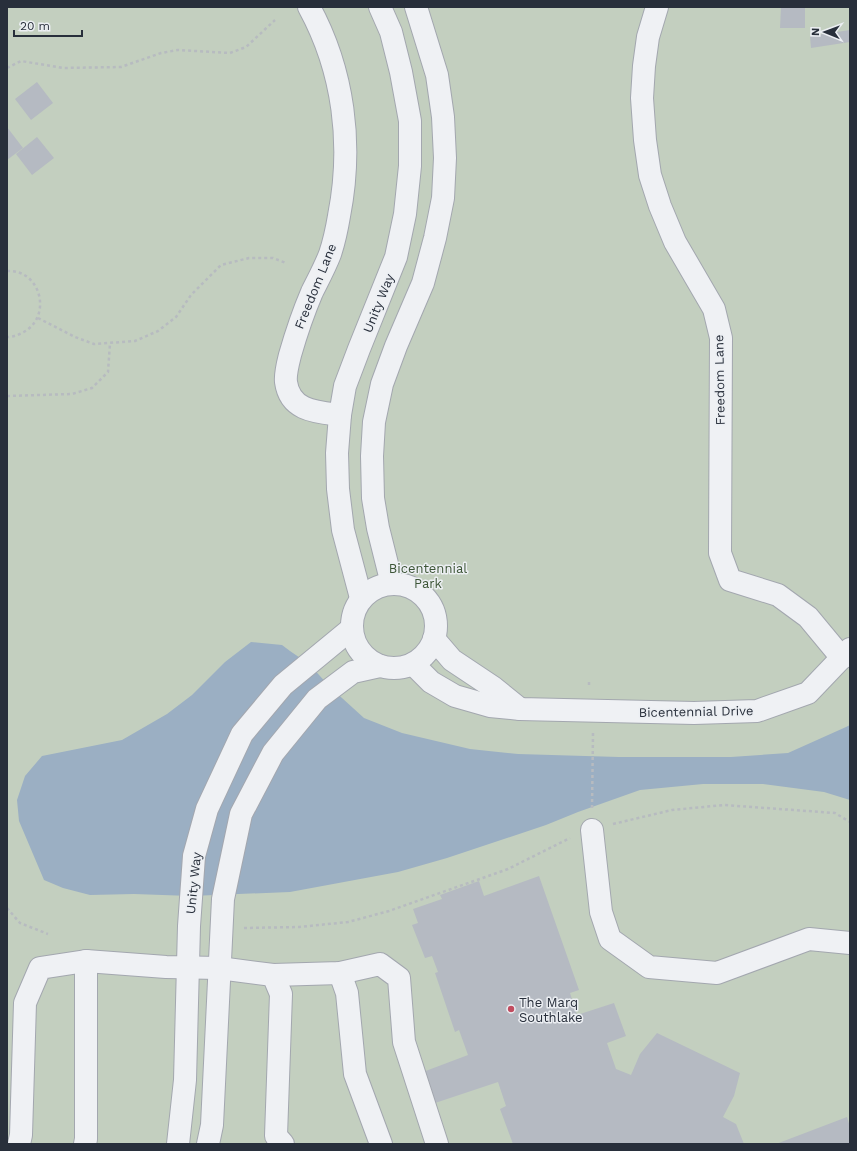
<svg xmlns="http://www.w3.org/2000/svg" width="857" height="1151" font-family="'Work Sans',sans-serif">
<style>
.green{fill:#c3cfbf}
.water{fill:#9bafc3}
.building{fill:#b5bac2}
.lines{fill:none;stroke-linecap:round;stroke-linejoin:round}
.minor-casing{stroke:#a3a7af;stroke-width:24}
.path{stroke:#b7bbc0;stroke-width:2.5;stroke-dasharray:3 3;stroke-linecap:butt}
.minor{stroke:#eff1f4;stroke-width:22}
.poi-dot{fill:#c14c5f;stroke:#eceff3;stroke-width:1.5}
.labels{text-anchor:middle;stroke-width:3;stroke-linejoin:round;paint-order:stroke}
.street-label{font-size:13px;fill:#282f3b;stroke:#eceff3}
.park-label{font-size:13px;fill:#3d5537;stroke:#eceff3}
.poi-label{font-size:13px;fill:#282f3b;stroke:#eceff3;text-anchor:start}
</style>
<rect width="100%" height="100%" fill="#dde0e5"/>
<rect class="green" x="7" y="7" width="843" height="1137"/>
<path class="water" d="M251 642 282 645 290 651 309 664 331 688 364 718 402 733 470 749 518 754 619 757H731L788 753 846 727 850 725V800L824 792 763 784H703L640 790 578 812 546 825 447 858 398 872 290 892 191 896 134 894 90 895 63 888 44 880 19 821 17 800 25 776 42 756 122 740 167 714 192 695 225 662Z"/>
<g class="building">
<path d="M781 7H805V28H780Z"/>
<path d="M850 30V42L811 48 810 36Z"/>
<path d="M37 82 53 103 31 120 15 99Z"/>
<path d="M7 127 23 148 7 160Z"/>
<path d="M37 137 54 158 32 175 16 154Z"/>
<path d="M539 876 579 990 570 993 577 1015 614 1003 626 1036 607 1043 616 1069 631 1075 640 1054 657 1033 740 1073 734 1096 723 1117 736 1124 744 1144H513L500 1109 506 1106 498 1082 435 1103 423 1072 468 1055 459 1030 455 1032 435 973 438 972 432 956 425 958 412 925 418 923 413 909 442 899 440 895 479 881 484 896Z"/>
<path d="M847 1117 850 1127V1144H776Z"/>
</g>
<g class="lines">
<g class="minor-casing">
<g id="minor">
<path d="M309 7C344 71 353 145 339 216 337 228 334 242 330 254 325 267 318 280 312 292 303 313 296 334 290 355 288 363 285 374 286 382 290 411 316 412 340 415"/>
<path d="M657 7 648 37 644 66 642 98 645 140 650 175 660 206 675 242 714 309 721 338 720 553 730 580 778 595 808 617 842 658"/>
<path d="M392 584 378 528 373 498 372 456 374 422 382 384 396 346 423 283 435 238 443 198 445 158 443 117 437 75 416 7"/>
<circle cx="394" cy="626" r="42"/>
<path d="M361 598 343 530 338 489 337 453 340 415 345 386 359 349 396 257 405 214 410 166V121L401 72 391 32 380 7"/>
<path d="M434 639 452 660 494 688 520 709"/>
<path d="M413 664 431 682 455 696 490 706 520 709 694 713 757 711 808 693 850 649"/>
<path d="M592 830 601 912 610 939 649 967 717 973 809 939 850 943"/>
<path d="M340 973 347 993 355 1074 381 1144"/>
<path d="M273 975 340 973 380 964 399 978 404 1042 437 1144"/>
<path d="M19 1144 21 1135 25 1003 40 968 86 961 166 967 219 968 273 975 281 994 276 1136 283 1144"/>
<path d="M85 1144 86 1139V961"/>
<path d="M178 1144 185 1080 189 926 194 856 207 809 242 734 283 685 351 629"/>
<path d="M208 1144 212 1125 223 899 241 814 273 753 317 699 353 672 380 666"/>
</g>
</g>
<g class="path">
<path d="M7 68 21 61 63 68 121 67 161 53 178 50 230 53 246 47 275 20"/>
<path d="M7 271C39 269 52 312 27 330 21 334 14 337 7 337"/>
<path d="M38 318 75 337 94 344 135 341 158 331 176 317 191 295 221 265 249 258H273L286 263"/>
<path d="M7 396 72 394 92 388 108 372 110 343"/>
<path d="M589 682V688"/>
<path d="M592 808 593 733"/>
<path d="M613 824 672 810 724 805 835 813 850 822"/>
<path d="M7 908 20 923 48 934"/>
<path d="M244 928 299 927 348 922 389 911 508 869 570 838"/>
</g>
<use href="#minor" class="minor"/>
</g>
<circle class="poi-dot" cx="511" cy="1009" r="4"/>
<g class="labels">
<g class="street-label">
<text transform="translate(315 286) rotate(-68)" y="5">Freedom Lane</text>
<text transform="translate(378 303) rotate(-68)" y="5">Unity Way</text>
<text transform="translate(719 380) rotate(-91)" y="5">Freedom Lane</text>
<text transform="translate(696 711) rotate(-1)" y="5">Bicentennial Drive</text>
<text transform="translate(193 883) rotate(-84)" y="5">Unity Way</text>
</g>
<g class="park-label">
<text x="428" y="573">Bicentennial<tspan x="428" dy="15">Park</tspan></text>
</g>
<g class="poi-label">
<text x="519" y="1007">The Marq<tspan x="519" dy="15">Southlake</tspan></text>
</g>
</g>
<rect width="857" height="1151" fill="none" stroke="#282f3b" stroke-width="16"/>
<g transform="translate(825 32) rotate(271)" stroke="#eceff3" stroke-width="3" paint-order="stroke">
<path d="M0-3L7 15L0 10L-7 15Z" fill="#282f3b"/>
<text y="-6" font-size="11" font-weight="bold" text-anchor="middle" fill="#282f3b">N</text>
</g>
<path d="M14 30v6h68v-6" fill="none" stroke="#282f3b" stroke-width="2"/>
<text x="20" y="30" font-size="12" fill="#282f3b" stroke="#eceff3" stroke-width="3" paint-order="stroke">20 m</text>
</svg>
